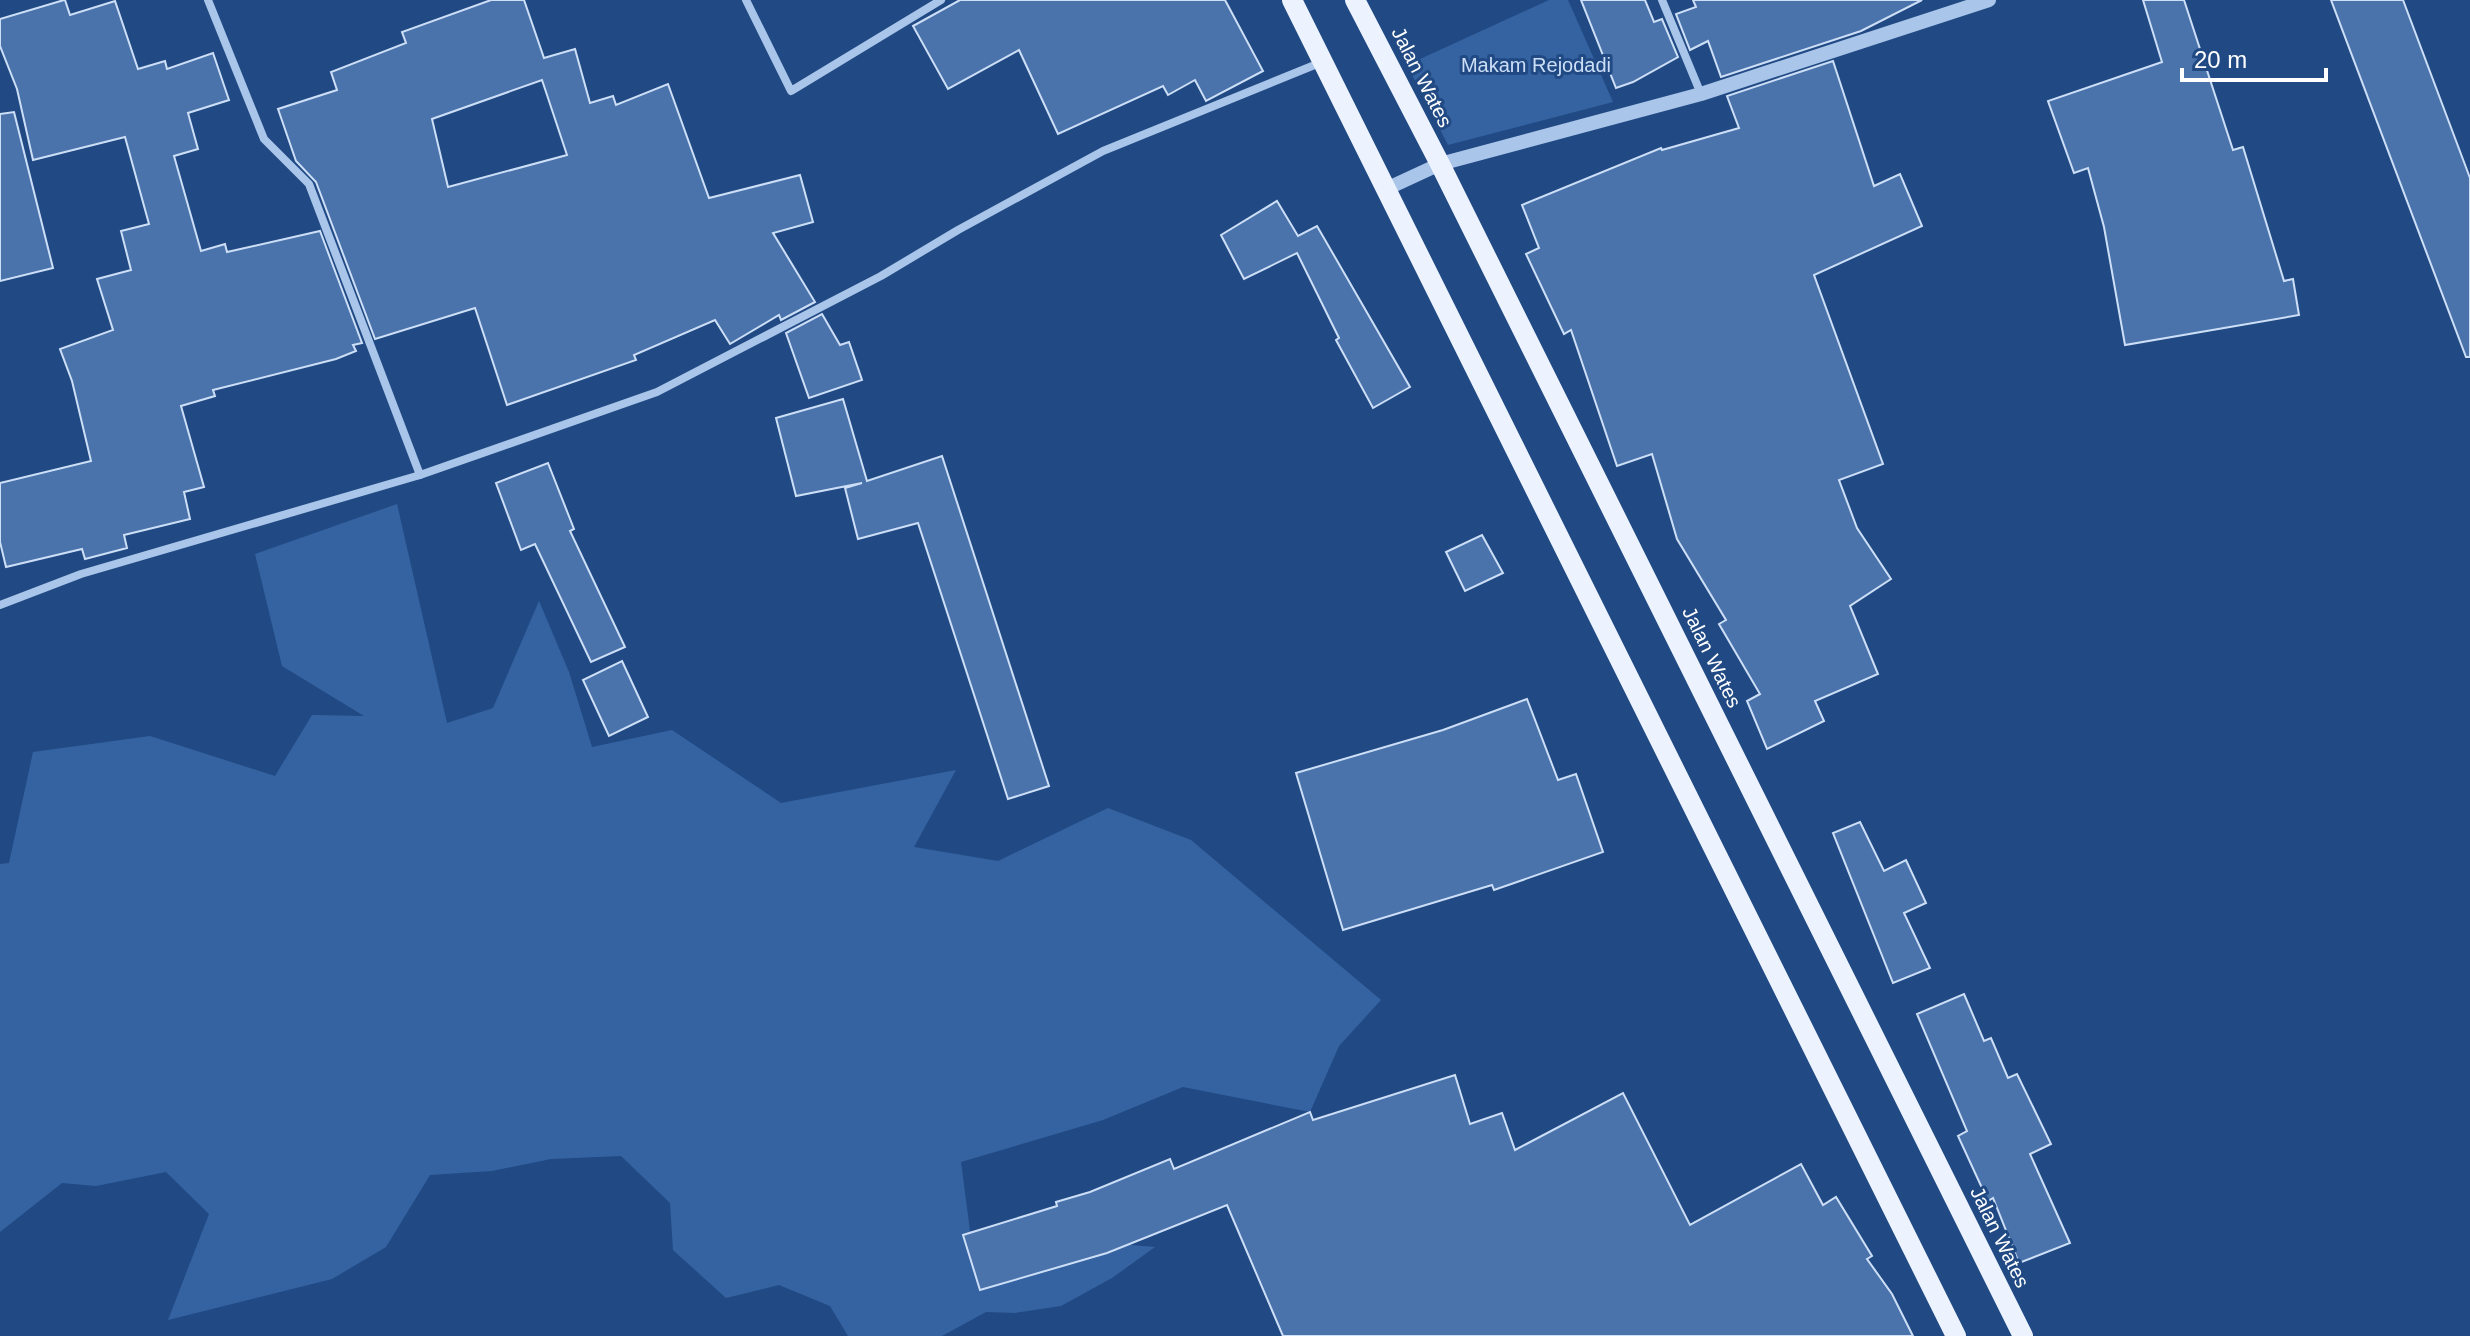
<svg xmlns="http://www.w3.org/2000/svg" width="2470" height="1336" font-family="Arial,sans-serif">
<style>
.green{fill:#3563a1}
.building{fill:#4a73ac;stroke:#cddff7;stroke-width:2;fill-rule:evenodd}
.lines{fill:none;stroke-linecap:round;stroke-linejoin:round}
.minor{stroke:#a9c5e9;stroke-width:8}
.tertiary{stroke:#a9c5e9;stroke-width:14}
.primary{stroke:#ecf3fe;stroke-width:20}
.labels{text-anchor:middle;stroke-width:6;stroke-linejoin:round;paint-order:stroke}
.park-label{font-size:20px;fill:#cddff7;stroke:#214a84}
.street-label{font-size:20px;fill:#fff;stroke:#214a84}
</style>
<rect width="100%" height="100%" fill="#214a84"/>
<g class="green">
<path d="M1549 0H1568L1613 102 1448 145 1407 65Z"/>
<path d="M397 504 447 723 493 708 539 601 569 672 592 747 672 730 781 803 956 770 914 847 998 861 1108 808 1191 840 1381 1000 1339 1046 1310 1112 1183 1087 1103 1120 961 1162 970 1231 1155 1247 1112 1278 1061 1306 1015 1313 986 1312 942 1336H848L830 1306 779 1285 726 1298 673 1250 670 1203 621 1156 551 1159 492 1171 430 1175 386 1247 332 1279 168 1320 209 1214 166 1172 96 1186 62 1183 0 1232V864L9 863 33 752 150 736 275 776 312 715 364 716 282 666 255 554Z"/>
</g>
<g class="building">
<path d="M64 0H65L70 15 115 1 138 69 165 61 167 69 213 53 229 100 188 113 198 149 174 156 201 251 225 244 227 252 320 231 362 343 353 345 356 351 336 359 213 390 215 396 181 406 204 487 184 492 190 519 124 535 127 548 85 559 82 549 6 567 0 542V483L91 461 72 381 60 349 113 330 97 279 131 270 121 231 149 224 125 137 33 160 17 89 0 46V19Z"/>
<path d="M491 0H524L544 58 575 49 590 103 613 96 616 105 668 84 709 198 800 175 813 222 773 233 815 302 781 320 779 315 730 344 715 320 634 355 636 360 507 405 475 308 375 339 316 182 296 161 278 109 337 90 331 72 406 43 402 32ZM542 80 567 155 448 187 432 119Z"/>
<path d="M960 0H1225L1263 71 1206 101 1195 80 1168 95 1163 86 1058 134 1019 50 948 89 913 26Z"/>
<path d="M1581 0H1645L1654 22 1662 19 1678 57 1633 82 1616 88Z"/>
<path d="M1693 0H1922L1861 31 1721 77 1708 41 1690 50 1676 14 1696 7Z"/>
<path d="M2143 0H2184L2233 150 2243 147 2284 281 2293 279 2299 315 2125 345 2104 227 2088 168 2074 173 2048 101 2162 62Z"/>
<path d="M2331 0H2403L2470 178V357H2466Z"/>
<path d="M1833 61 1874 186 1900 174 1922 226 1814 275 1883 464 1839 480 1857 528 1891 579 1850 606 1878 674 1815 701 1824 721 1767 749 1747 701 1760 694 1719 624 1726 620 1677 539 1652 454 1617 466 1571 330 1564 334 1526 254 1539 248 1522 205 1661 148 1662 150 1739 128 1727 96Z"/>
<path d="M14 112 53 268 0 281V114Z"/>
<path d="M1277 201 1298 236 1317 226 1410 387 1373 408 1336 340 1339 338 1297 253 1244 279 1221 235Z"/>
<path d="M822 314 840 345 849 342 862 380 809 398 786 333Z"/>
<path d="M843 399 867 481 942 456 1049 786 1008 799 918 523 858 539 845 488 862 483 796 496 776 418Z"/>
<path d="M548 463 574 529 570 531 625 647 591 662 535 544 521 550 496 483Z"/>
<path d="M1482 535 1503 573 1465 591 1446 552Z"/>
<path d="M622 661 648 717 609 736 583 680Z"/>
<path d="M1527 699 1558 780 1576 774 1603 852 1494 890 1492 885 1343 930 1296 773 1443 730Z"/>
<path d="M1860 822 1884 871 1906 860 1926 903 1904 913 1930 968 1893 983 1833 833Z"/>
<path d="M1964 994 1984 1041 1991 1038 2008 1078 2017 1074 2051 1144 2030 1154 2070 1243 2019 1263 1993 1198 1988 1201 1958 1136 1967 1131 1917 1014Z"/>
<path d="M1455 1075 1470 1124 1502 1113 1515 1150 1623 1093 1690 1225 1801 1164 1823 1205 1836 1197 1872 1256 1867 1259 1892 1294 1913 1336H1283L1227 1205 1107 1253 980 1290 963 1235 1057 1206 1056 1202 1090 1192 1170 1159 1174 1169 1310 1112 1313 1120Z"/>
</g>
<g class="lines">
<g class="minor">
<path d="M208 0 264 139 309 184 420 475"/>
<path d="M746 0 791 91 941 0"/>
<path d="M1662 0 1701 94"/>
<path d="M0 605 81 574 420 475 657 392 881 276 958 230 1103 151 1322 62"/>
</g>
<path class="tertiary" d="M1386 189 1440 164 1701 94 1989 0"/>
<g class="primary">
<path d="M1292 0 1956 1336"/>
<path d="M1355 0 1440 164 2023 1336"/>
</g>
</g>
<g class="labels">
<g class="park-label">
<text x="1536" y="72">Makam Rejodadi</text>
</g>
<g class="street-label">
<text transform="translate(1422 77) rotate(63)" y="7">Jalan Wates</text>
<text transform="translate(1712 657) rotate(64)" y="7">Jalan Wates</text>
<text transform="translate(2000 1237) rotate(64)" y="7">Jalan Wates</text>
</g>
</g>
<path d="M2182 68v12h144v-12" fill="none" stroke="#ffffff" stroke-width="4"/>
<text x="2194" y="68" font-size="24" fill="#ffffff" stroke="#214a84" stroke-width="6" paint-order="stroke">20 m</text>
</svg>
